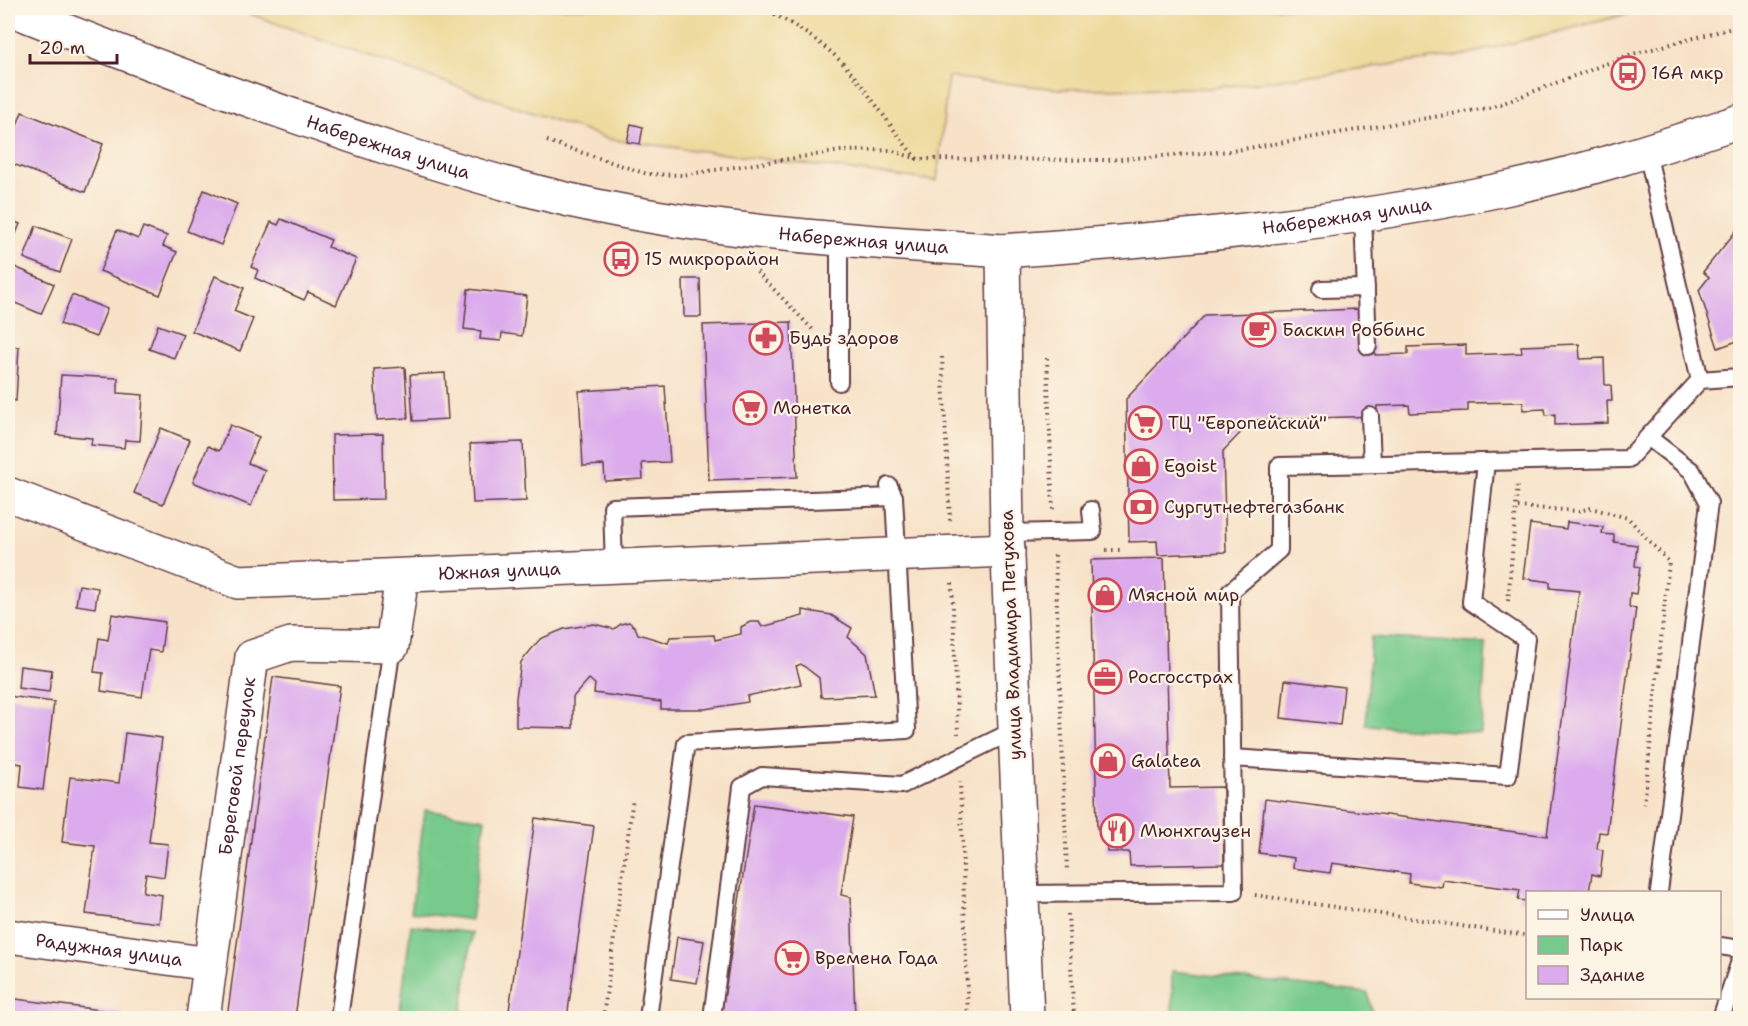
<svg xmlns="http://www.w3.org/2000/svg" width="1748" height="1026" font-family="'Shantell Sans',sans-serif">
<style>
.green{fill:#77ca8c;stroke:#60745c;stroke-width:1.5}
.sand{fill:#eeda9e;stroke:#9c7c64;stroke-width:1.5}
.building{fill:#dbabed}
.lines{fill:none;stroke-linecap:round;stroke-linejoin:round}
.service-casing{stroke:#643c43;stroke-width:20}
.minor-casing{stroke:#643c43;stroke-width:36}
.secondary-casing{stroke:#643c43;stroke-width:36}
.path{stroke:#643c43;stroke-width:4;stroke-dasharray:1.5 4.5;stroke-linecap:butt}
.service{stroke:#fff;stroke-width:16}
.minor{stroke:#fff;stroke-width:33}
.secondary{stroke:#fff;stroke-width:33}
.labels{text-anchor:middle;stroke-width:4.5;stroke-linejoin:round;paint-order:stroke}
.poi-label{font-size:18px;fill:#4a1f2b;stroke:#fcf5e5;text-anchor:start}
.street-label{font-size:18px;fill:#4a1f2b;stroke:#fcf5e5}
</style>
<rect width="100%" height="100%" fill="#fcf5e5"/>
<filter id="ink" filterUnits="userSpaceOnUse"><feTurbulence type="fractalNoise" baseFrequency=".0167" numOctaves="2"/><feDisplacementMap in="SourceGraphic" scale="12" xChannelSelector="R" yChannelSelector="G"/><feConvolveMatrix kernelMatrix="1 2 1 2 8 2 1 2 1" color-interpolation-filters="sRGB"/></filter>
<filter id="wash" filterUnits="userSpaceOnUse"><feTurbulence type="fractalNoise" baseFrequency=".008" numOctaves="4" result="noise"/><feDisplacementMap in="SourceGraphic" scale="24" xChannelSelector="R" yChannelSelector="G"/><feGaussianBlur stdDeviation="1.35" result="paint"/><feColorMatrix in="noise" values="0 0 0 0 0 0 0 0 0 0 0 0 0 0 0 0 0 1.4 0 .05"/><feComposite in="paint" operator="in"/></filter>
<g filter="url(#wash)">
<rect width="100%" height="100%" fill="#f7e2c8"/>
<g class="green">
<path d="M1371 637 1486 644 1481 733 1366 725Z"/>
<path d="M425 810 485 819 471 920 411 912Z"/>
<path d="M411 925 472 933 461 1018H399Z"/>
<path d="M1172 971 1368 993 1373 1016 1439 1018H1172Z"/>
</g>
<path class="sand" d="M232 8H1651L1465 55 1212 88 1059 89 948 77 937 181 608 139Z"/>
<g id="blocks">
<g class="building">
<path d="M22 112 103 144 85 192 8 162V150Z"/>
<path d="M631 124 643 127 640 144 627 142Z"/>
<path d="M204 190 237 204 221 245 187 231Z"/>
<path d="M8 219 20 224 10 248 8 247Z"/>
<path d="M281 219 331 240 328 247 356 259 336 305 308 292 304 300 255 278 258 270 251 267 271 222 278 225Z"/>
<path d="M36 226 72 239 60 272 24 258Z"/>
<path d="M1740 226V340L1718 348 1699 290 1709 277 1703 272Z"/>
<path d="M143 227 167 236 163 246 177 252 160 295 100 271 117 230 138 239Z"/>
<path d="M8 264 54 284 41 314 8 300Z"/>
<path d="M215 276 244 288 234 311 253 319 240 351 192 331Z"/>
<path d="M683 279H700L701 317H684Z"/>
<path d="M468 289 527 296 522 336 502 333 501 341 480 339 481 331 464 329Z"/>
<path d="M72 295 107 309 96 337 60 324Z"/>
<path d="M1359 309 1375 346V355L1408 354V347L1466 345V355L1522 353 1521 346 1579 344 1580 359 1604 358 1605 385H1611L1612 401H1607L1608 423 1555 425V414L1546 415 1545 409 1523 410V402L1468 403V411L1410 413 1409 405 1377 406V416L1253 420 1223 451 1226 552 1158 555 1157 541 1129 542 1126 399 1205 315Z"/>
<path d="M791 322 797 477 709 480 703 325Z"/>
<path d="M158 325 183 334 174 358 149 349Z"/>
<path d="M8 346 19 347 16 401 8 400Z"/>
<path d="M405 367 408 418 377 420 374 369Z"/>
<path d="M445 373 448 419 413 421 410 375Z"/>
<path d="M61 375 118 378V393L143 395 140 441 125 440 124 448 91 445 92 438 57 435Z"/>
<path d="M665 386 670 462 642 463 643 479 605 481 604 465 583 466 579 391Z"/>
<path d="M230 425 259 437 248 463 265 470 251 506 193 482 208 446 219 451Z"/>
<path d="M161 428 190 440 163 504 134 493Z"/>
<path d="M383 434 384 499 333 500 332 435Z"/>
<path d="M523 442 526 501 473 503 470 444Z"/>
<path d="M1567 522 1603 527 1602 534 1614 535V542L1637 545 1635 566 1640 567 1636 594 1630 593 1629 607 1636 608 1607 833 1599 832 1597 849 1603 850 1600 876 1592 874 1589 892H1527V901L1518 900 1520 890 1443 880 1442 887 1409 883 1410 874 1332 863 1330 873 1293 868 1294 858 1259 853 1265 799 1547 836 1579 591 1550 588V582L1523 578 1530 524 1566 529Z"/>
<path d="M1164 558 1170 788 1223 787 1224 864 1130 866 1129 852H1107L1106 828H1097L1091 560Z"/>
<path d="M79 585 98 588 95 608 76 605Z"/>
<path d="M803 610 831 615 852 628 848 637 867 654 875 695 821 697 819 678 801 664 796 666 801 684 747 696 748 702 705 709H661V702L594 693 595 684 589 679 573 697V728L516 727V698L521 662 540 639 564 629 594 624 614 629 621 624 629 622 635 627 638 634 668 643 670 637 714 635 715 640 741 634V627L750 622H759L762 627 803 616Z"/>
<path d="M112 614 165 622 161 652 149 650 142 697 101 691 103 673 94 672 99 638 108 640Z"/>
<path d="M20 666 52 670 49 692 18 688Z"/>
<path d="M273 677 340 686 295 1018H227Z"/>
<path d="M1285 680 1344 687 1340 725 1281 718Z"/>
<path d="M8 696 54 702 43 790 20 787 22 764 8 762Z"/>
<path d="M125 733 162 738 149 842 168 844 164 877 146 874 143 892 162 895 159 923 86 914 95 846 62 842 70 777 119 783Z"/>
<path d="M754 804 853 817 841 895 851 897 855 1018H721Z"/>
<path d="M535 818 594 826 567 1018H508Z"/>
<path d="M677 937 704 941 697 983 671 979Z"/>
<path d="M8 998 123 1013 122 1018H8Z"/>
</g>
</g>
</g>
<g filter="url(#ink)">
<use href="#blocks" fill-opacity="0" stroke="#643c43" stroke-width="1.5"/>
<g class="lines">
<g class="service-casing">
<g id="service">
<path d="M1363 215 1368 346"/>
<path d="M839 240V382"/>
<path d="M1321 289 1366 288"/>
<path d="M1700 380 1740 377"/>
<path d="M1370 416 1372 464"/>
<path d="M1648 437 1692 471 1709 503 1659 892"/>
<path d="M1007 533 1093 531 1091 510"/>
<path d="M614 567 612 507 894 497"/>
<path d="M1232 758 1508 776 1526 639 1471 602 1486 462"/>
<path d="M1022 894 1234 892 1230 592 1279 550V466L1628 459 1700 380 1647 152"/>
<path d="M1720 946 1740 949"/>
<path d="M339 1018 392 646"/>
<path d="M648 1018 686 743 907 730 894 497 889 486"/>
<path d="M712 1018 742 787 762 776 902 785 1015 730"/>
<path d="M1721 1018 1740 961"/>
</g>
</g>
<g class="minor-casing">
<g id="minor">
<path id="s1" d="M8 8C136 59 265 108 397 151 470 174 546 197 622 211 748 235 875 242 1003 251"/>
<path id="s2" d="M8 494 238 582 1008 550"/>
<path id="s3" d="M8 936 210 964"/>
<path id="s4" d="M203 1018 252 657 291 644 392 646 402 576"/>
</g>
</g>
<g class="secondary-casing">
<g id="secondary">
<path id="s5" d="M1027 1018 1007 533 1003 251C1169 239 1337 225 1500 190 1581 173 1661 147 1740 121"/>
</g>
</g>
<g class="path">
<path d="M764 8C792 24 824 42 846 67 872 96 892 130 917 159"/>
<path d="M547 141 647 174 682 175 841 151 890 150 918 159 1107 160 1231 151 1493 107 1629 55 1740 26"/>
<path d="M757 272 815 332"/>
<path d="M942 357 950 521"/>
<path d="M1047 358 1053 511"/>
<path d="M1518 507 1579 511 1591 508 1628 518 1669 562 1644 805"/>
<path d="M1106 550H1123"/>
<path d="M1055 555 1067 871"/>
<path d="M952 583 958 734"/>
<path d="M1508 601 1518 483"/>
<path d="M960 781 968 1018"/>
<path d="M1255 895 1528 936"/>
<path d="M1068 914 1074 1018"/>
<path d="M603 1018 633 798"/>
</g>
<use href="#service" class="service"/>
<use href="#minor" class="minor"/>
<use href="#secondary" class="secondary"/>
</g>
</g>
<defs>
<g id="bus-ring" transform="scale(1.725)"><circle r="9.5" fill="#fcf5e5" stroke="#d1495b" stroke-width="1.5"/><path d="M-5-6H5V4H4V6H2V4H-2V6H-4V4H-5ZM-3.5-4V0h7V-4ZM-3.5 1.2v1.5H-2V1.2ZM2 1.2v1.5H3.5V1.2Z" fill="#d1495b"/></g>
<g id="cafe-ring" transform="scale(1.725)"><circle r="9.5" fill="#fcf5e5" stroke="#d1495b" stroke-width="1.5"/><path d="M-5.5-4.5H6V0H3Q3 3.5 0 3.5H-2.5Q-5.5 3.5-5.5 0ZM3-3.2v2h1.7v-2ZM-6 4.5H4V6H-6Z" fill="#d1495b"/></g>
<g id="pharmacy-ring" transform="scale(1.725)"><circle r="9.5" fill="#fcf5e5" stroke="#d1495b" stroke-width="1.5"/><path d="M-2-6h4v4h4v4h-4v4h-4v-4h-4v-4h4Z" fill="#d1495b"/></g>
<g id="supermarket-ring" transform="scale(1.725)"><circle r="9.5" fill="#fcf5e5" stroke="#d1495b" stroke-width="1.5"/><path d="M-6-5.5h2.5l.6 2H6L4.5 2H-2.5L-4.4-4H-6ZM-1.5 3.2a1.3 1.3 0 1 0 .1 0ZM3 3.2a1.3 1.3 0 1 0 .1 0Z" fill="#d1495b"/></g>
<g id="shop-ring" transform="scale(1.725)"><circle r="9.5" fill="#fcf5e5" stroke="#d1495b" stroke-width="1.5"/><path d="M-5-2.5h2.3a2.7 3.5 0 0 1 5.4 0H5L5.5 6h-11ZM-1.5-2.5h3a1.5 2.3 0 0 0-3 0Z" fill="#d1495b"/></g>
<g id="bank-ring" transform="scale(1.725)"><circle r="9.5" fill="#fcf5e5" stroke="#d1495b" stroke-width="1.5"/><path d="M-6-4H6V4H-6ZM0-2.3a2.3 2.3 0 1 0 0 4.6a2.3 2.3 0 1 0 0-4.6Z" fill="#d1495b"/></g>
<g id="office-ring" transform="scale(1.725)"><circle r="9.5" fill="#fcf5e5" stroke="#d1495b" stroke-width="1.5"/><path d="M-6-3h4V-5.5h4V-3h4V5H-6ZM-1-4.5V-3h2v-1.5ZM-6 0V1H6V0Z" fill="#d1495b"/></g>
<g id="restaurant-ring" transform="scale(1.725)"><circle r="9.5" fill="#fcf5e5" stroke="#d1495b" stroke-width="1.5"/><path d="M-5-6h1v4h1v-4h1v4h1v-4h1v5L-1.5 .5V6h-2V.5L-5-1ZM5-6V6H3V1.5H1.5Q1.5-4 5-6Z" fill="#d1495b"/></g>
</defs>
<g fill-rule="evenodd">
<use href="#bus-ring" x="1628" y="73"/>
<use href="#bus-ring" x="621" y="259"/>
<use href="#cafe-ring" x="1259" y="330"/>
<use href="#pharmacy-ring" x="766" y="338"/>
<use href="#supermarket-ring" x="750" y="408"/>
<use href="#supermarket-ring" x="1145" y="423"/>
<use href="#shop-ring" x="1141" y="466"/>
<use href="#bank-ring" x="1141" y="507"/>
<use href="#shop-ring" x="1105" y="595"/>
<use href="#office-ring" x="1105" y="677"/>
<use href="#shop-ring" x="1108" y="761"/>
<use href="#restaurant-ring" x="1117" y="831"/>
<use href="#supermarket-ring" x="792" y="958"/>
</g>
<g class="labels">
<g class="poi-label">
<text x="1651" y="79">16А мкр</text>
<text x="644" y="265">15 микрорайон</text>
<text x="1282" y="336">Баскин Роббинс</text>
<text x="789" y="344">Будь здоров</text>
<text x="773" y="414">Монетка</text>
<text x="1168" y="429">ТЦ "Европейский"</text>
<text x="1164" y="472">Egoist</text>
<text x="1164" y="513">Сургутнефтегазбанк</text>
<text x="1128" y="601">Мясной мир</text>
<text x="1128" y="683">Росгосстрах</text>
<text x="1131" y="767">Galatea</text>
<text x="1140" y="837">Мюнхгаузен</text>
<text x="815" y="964">Времена Года</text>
</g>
<g class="street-label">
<text dy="6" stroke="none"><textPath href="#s1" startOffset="405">Набережная улица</textPath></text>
<text dy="6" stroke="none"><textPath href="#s5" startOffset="1113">Набережная улица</textPath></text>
<text dy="6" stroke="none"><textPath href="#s1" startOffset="891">Набережная улица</textPath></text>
<text dy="6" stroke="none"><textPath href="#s2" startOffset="508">Южная улица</textPath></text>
<text transform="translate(1011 635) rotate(-92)" y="6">улица Владимира Петухова</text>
<text dy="6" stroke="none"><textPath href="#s4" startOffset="254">Береговой переулок</textPath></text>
<text dy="6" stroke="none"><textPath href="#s3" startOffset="102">Радужная улица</textPath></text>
</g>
</g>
<rect width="1748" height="1026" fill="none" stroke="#fcf5e5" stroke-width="30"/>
<rect x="1526" y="891" width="195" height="108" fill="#fcf5e5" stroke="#b59f9b" stroke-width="1.5"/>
<rect x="1538" y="910" width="30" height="9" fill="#ffffff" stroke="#b59f9b" stroke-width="1.5"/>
<text x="1580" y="921" font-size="18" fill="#4a1f2b">Улица</text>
<rect x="1538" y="936" width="30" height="18" fill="#77ca8c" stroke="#b59f9b" stroke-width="1.5"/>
<text x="1580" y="951" font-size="18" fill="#4a1f2b">Парк</text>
<rect x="1538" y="966" width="30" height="18" fill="#dbabed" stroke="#b59f9b" stroke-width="1.5"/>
<text x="1580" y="981" font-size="18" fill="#4a1f2b">Здание</text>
<path d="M30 54v9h87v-9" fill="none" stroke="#4a1f2b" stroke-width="3"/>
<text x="39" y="54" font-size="18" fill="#4a1f2b" stroke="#fcf5e5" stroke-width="4.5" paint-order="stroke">20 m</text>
</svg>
